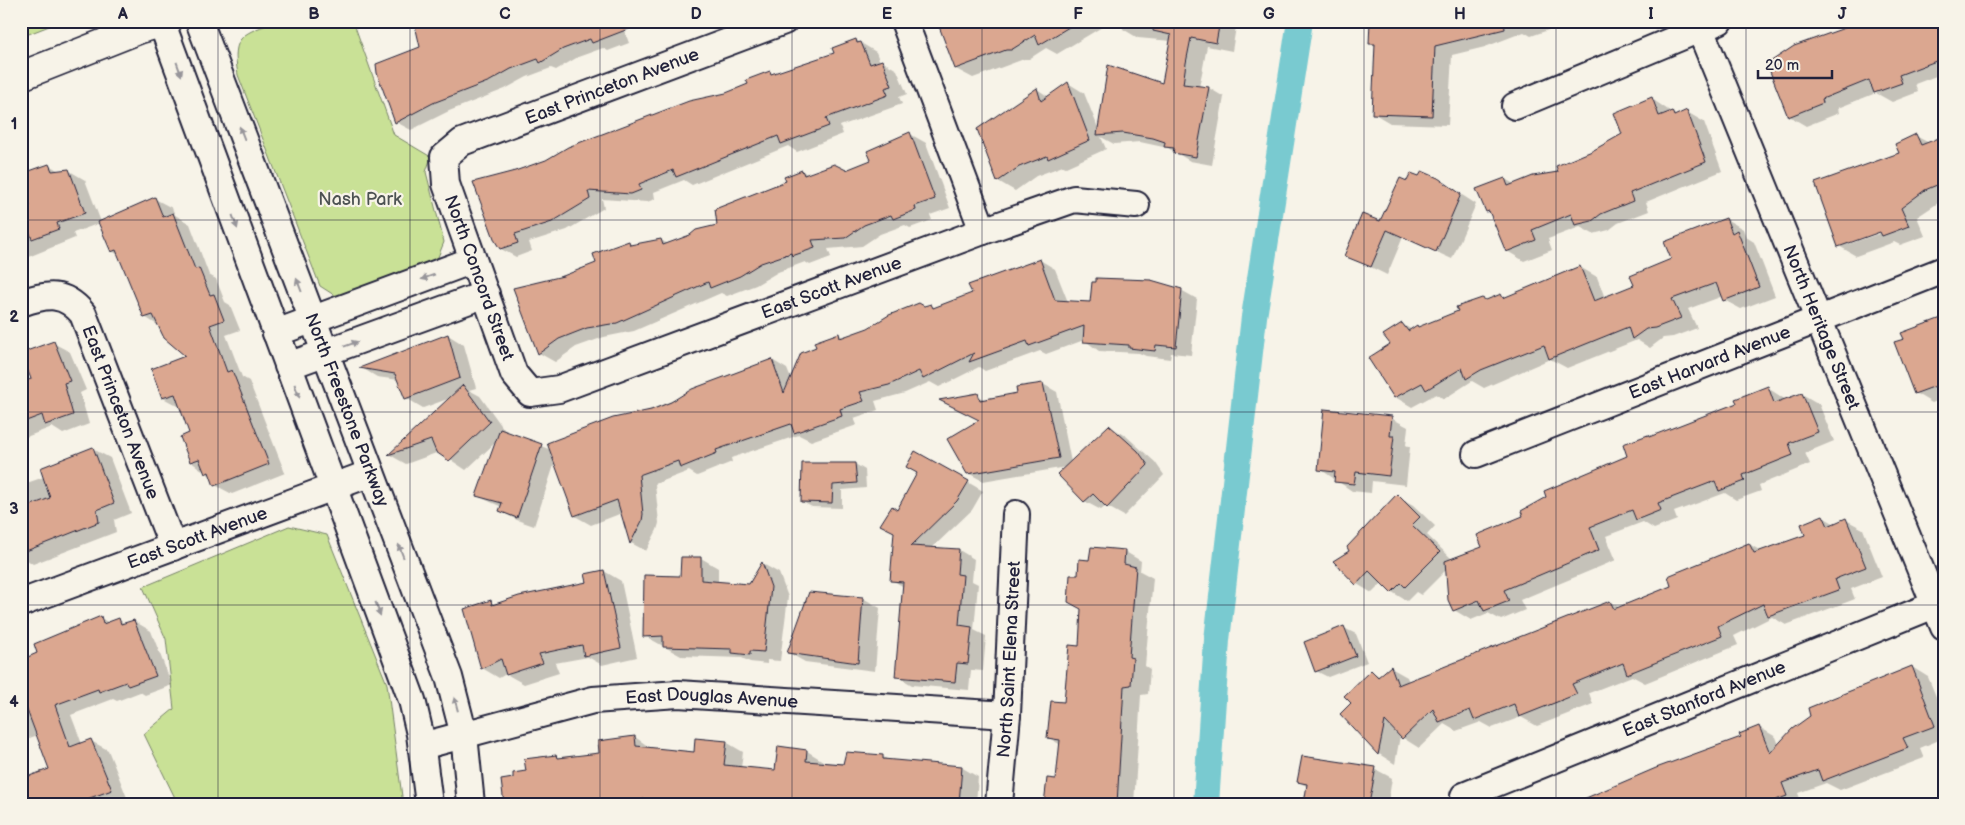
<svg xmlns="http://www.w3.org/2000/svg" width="1965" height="825" font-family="'Balsamiq Sans',sans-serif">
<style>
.green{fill:#c9e196;stroke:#768268}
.shadow{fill:#0003;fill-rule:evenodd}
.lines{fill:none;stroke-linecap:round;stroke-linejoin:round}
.canal{stroke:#79cad0;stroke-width:26}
.building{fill:#dba790;stroke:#22223b}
.street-casing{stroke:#22223b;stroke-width:30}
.secondary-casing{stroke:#22223b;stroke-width:31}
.street{stroke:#f7f3e8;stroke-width:26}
.secondary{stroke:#f7f3e8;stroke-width:28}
.oneway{fill:#97959a}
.grid{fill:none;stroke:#22223b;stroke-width:1;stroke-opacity:0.55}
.labels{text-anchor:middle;stroke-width:4.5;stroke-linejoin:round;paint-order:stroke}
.street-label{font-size:18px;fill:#22223b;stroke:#f7f3e8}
.park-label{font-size:18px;fill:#4c5252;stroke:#f7f3e8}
.neatline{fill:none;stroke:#22223b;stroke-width:2}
.grid-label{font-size:16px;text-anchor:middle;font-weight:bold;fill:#22223b}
</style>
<rect width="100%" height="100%" fill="#f7f3e8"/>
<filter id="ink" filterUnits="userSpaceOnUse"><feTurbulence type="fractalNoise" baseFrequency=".02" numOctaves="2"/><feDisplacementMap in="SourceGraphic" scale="10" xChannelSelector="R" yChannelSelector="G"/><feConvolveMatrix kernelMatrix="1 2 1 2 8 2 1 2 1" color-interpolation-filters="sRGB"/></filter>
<g filter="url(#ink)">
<g class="green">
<path d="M21 21H62L21 37Z"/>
<path d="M278 21H353L394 135 431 157 426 172 444 242 436 262 344 297 334 295 320 286 238 75C231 34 243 34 278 21Z"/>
<path d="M289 526 327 535 387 684 403 804H178L144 734 174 709 166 639 143 587Z"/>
</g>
<g class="shadow">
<path d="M669 21H688L677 25Z"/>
<path d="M939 21H1112L1057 54 1046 48 1029 59H1024L973 78 956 69Z"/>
<path d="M1121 21H1237L1232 51 1207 46 1202 73 1199 87 1209 88 1224 97 1212 165 1190 161 1168 148 1140 142 1114 144 1101 137 1106 149 1066 167 1063 166 1036 176 1015 191 998 181 1037 89 1049 97 1068 83 1084 93 1099 130 1163 84 1171 41 1138 38 1123 29Z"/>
<path d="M1371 21H1584L1561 30 1557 27 1531 36 1524 32 1485 47 1452 55 1448 125 1390 123 1373 113 1376 47 1370 43Z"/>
<path d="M1944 21V73L1915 84 1918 92 1892 102 1876 93 1838 108 1839 113 1806 126 1789 116Z"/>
<path d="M622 24 629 43 608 51 603 48 578 57 556 70 551 68 527 77 505 89 449 111 411 130 396 122 378 73Z"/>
<path d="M856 40 876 52 880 62 882 61 897 70 907 94 899 97 902 104 840 126 843 134 797 152 788 146 692 185 684 180 654 192 655 199 647 202 602 199 604 208 567 230 529 242 532 251 516 257 501 249 515 172 749 85 770 73 773 74 836 54Z"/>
<path d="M1652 99 1677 116 1687 112 1704 122 1722 171 1646 202 1649 211 1618 223 1609 230 1593 234 1580 227 1548 239 1552 250 1524 261 1507 251 1492 214 1487 211 1505 179 1514 184 1560 173 1624 134Z"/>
<path d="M910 134 926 143 950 208 930 215 932 220 910 228 905 225 880 234 862 246 828 249 831 257 810 265 805 262 778 272 756 285 727 296 721 293 634 331 604 337 576 347 555 362 539 353 563 277 597 264 628 243 634 246 661 240 668 244 719 226 802 171 809 175 846 171 872 161Z"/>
<path d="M1916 136 1929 143 1944 137V199L1917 217 1925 236 1900 245 1894 242 1856 256 1839 246 1900 153ZM1886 228 1887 231 1849 244V242Z"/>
<path d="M49 165 59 171 68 170 85 180 101 222 155 199 172 208 175 215 190 224 209 275 216 279 225 302 230 305 240 330 226 335 242 377 249 381 285 473 232 494 215 485 212 477 191 462V434L180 407 163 398 187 357 159 326 145 317 120 256 112 251 100 223 73 233 75 238 21 260V193L24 194 21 175Z"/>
<path d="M1420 178 1437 179 1476 204 1452 259 1403 237 1387 275 1346 255 1381 223 1408 182Z"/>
<path d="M1726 219 1743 229 1746 237 1754 242 1775 296 1741 309 1724 300 1723 296 1688 309 1697 328 1673 337 1663 338 1650 348 1637 340 1567 368 1550 359 1484 388 1472 381 1444 399 1436 394 1412 407 1395 397 1391 345 1402 324 1412 330 1419 328 1501 296 1505 298 1580 267 1597 277 1605 298 1635 286Z"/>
<path d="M1040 260 1055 269 1068 302 1092 303 1181 290 1197 299 1191 355 1171 353 1170 359 1146 356 1139 353 1099 351 1084 340 1046 354 1040 351 985 371 979 367 939 387 930 382 905 393 875 401 878 410 854 418 857 425 811 441 799 435 731 458 732 462 697 476 689 471 655 484 659 523 657 530 646 551 631 543 622 513 591 525 575 516 555 462 534 526 517 520 500 511 502 507 477 496 497 441 466 470 439 452 406 464 390 455 453 397 423 408 406 398 399 380 377 377 362 368 448 335 464 345 476 388 469 390 480 396 506 432 551 450 772 360 787 369 791 379 818 348 838 334 845 338 931 305 935 308 973 294Z"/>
<path d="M1944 319V398L1932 403 1915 393 1906 339Z"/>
<path d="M53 343 70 352 86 390 80 393 89 424 63 434 52 427 21 439V384L32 380Z"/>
<path d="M1043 384 1057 392 1071 462 1109 426 1126 436 1155 462 1164 475 1124 516 1106 506 1101 510 1084 501 1066 467 983 481 968 473 981 421 977 395 986 400 1018 394Z"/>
<path d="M1768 388 1786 400 1802 394 1819 404 1834 441 1805 453 1810 464 1759 485 1761 491 1736 500 1725 493 1674 512 1677 520 1654 529 1643 522 1606 536 1616 560 1520 600 1525 610 1501 620 1488 613 1471 620 1454 610 1447 569 1421 595 1416 592 1407 601 1392 592 1382 583 1372 593 1357 584 1350 551 1397 496 1413 505 1435 526 1427 535 1453 560 1483 548 1524 517 1629 457 1648 436 1651 438 1739 404Z"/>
<path d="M1391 418 1408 427 1406 445 1410 447 1406 485 1372 481 1371 493 1352 491 1320 469Z"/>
<path d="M93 449 110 458 131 513 114 520 116 532 33 564 27 560 21 562V485L44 477Z"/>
<path d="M916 452 983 491 972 510 932 548 959 550 974 559 972 581 978 584 974 630 986 636 983 671 971 670 969 690 912 685 897 676 904 587 892 580 898 511 918 473Z"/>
<path d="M855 464 865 470 866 488 842 490V508L812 507 802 502Z"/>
<path d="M1823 517 1835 524 1846 520 1863 529 1882 577 1851 589 1855 599 1786 625 1772 617 1734 636 1738 645 1645 683 1632 676 1589 693 1593 704 1537 726 1521 717 1492 728 1481 722 1456 731 1444 724 1419 748 1400 736 1395 764 1379 754 1341 714 1353 703 1371 671 1381 677 1391 668 1407 677 1409 682 1610 602 1620 608 1673 586 1749 544 1761 551 1807 536Z"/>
<path d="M1124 551 1141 561 1140 571 1153 578 1145 666 1150 669 1148 694 1141 695 1134 804H1046L1057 780 1061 745 1049 738 1065 703 1080 647 1083 609 1079 577 1091 561Z"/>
<path d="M682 558H701L718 568V583L749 585 763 564 779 573 788 597 780 661 767 660V664L750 662 742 658 681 656 645 636 682 577Z"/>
<path d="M604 571 621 581 637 657 602 665 588 657 555 663 559 673 524 684 506 674 499 678 482 668 490 602 496 605 588 582Z"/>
<path d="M810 594 863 598 880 608 875 671 805 662 789 653Z"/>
<path d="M101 618 109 623 119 620 126 624 134 621 151 631 172 685 145 695 140 692 117 701 113 699 71 715 82 744 91 741 108 750 128 800 116 804H21L50 770 38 735 21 741V661L39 654Z"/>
<path d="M1344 628 1356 634 1367 662 1328 677 1316 671Z"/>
<path d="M1912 667 1928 677 1944 716V738L1920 748 1924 758 1840 790 1826 783 1798 793 1802 804H1572L1742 738 1759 727 1776 737 1779 745Z"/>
<path d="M635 737 652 749 695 754 726 742 743 752 741 768 776 772 807 751 823 761V764L844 766 883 757 889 760 961 767 978 777 976 804H506L515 779 556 756 560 759 601 755Z"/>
<path d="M1375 769 1392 778 1388 804H1305L1308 787 1299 782Z"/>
</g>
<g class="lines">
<path class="canal" d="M1206 804 1217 640 1254 317 1300 21"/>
</g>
<g class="building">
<path d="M426 21H644V23L592 43 590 39 563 49 540 63 538 59 511 69 490 81 433 103 395 123 377 73 376 64 420 47 415 25Z"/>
<path d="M937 21H1079L1039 45 1035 35 1011 50H1006L955 69Z"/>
<path d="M1154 21H1220L1216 43 1191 38 1186 63 1183 84 1209 87 1196 157 1173 153 1174 148 1164 147 1165 142 1153 138 1123 133 1097 135 1108 65 1162 83 1171 35 1153 31Z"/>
<path d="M1370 21H1504L1505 29 1435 46 1432 116 1372 114 1375 44H1369Z"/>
<path d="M1864 21H1944V58L1899 75 1902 83 1874 93 1869 80 1822 99 1823 103 1788 117 1767 64 1794 46Z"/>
<path d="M856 39 857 43 861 42 870 64 882 60 892 86 885 88 888 95 826 118 829 126 781 144 778 136 676 177 673 170 639 184 641 190 631 194 588 191 590 199 552 222 515 234 518 243 500 249 495 241 473 182 515 171 546 160 568 147 689 101 726 93 748 84 746 80 770 71 771 74 834 53 832 48Z"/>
<path d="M1068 82 1090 140 1048 159 1047 156 1019 167 997 182 977 129 1037 88 1041 101Z"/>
<path d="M1652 97 1659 116 1672 111 1674 116 1687 110 1706 162 1630 193 1633 201 1601 214 1592 221 1575 225 1571 214 1532 230 1536 240 1506 252 1489 211 1486 212 1476 189 1505 178 1508 186 1533 176 1558 172 1556 166 1592 151 1622 134 1614 113Z"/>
<path d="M910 132 935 199 915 206 916 210 893 219 891 215 864 225 845 238 812 240 815 248 792 256 791 253 761 263 740 276 710 288 708 282 617 323 587 328 559 339 538 354 513 288 563 276 596 263 593 254 629 241 630 245 661 239 663 245 690 235 696 230 717 225 715 209 786 181 784 177 802 170 804 175 834 164 846 170 871 160 867 151Z"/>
<path d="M1916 134 1921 145 1944 136V182L1925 190 1901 208 1909 226 1882 236 1880 232 1838 247 1815 183 1899 153 1895 144Z"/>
<path d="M49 164 52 171 69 169 85 213 57 223 59 229 32 239 21 209 30 206 21 183V174Z"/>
<path d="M1422 171 1438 178 1461 194 1436 252 1387 230 1371 267 1344 256 1362 214 1380 221 1400 178 1407 181 1411 173 1419 176Z"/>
<path d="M155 197 163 217 173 213 195 269 199 268 210 295 214 294 224 320 210 325 227 372 232 370 269 464 214 486 209 472 205 474 199 459 190 462 180 437 189 433 175 394 162 398 151 369 185 356 164 338 153 315 144 318 116 250 111 252 98 222Z"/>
<path d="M1726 218 1732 233 1737 230 1759 287 1723 301 1716 283 1672 299 1681 318 1655 328 1646 329 1632 339 1628 327 1549 359 1544 345 1481 370 1466 379 1462 368 1426 390 1422 383 1394 398 1368 358 1390 344 1383 335 1402 323 1408 331 1417 325 1418 327 1458 311 1456 307 1482 298 1486 300 1501 294 1503 298 1580 266 1594 301 1634 285 1630 276 1671 259 1664 242Z"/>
<path d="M1040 259 1055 300 1090 302 1092 282H1096V278L1151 280 1182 289 1176 347 1156 345 1155 351 1129 348V345L1083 342 1084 326 1029 346 1027 341 969 362 974 353 923 379 919 371 889 385 860 392 864 401 840 409 842 416 794 433 791 424 716 450 717 453 680 468 678 461 639 475 643 514 642 521 630 544 617 500 574 516 547 443 613 418 651 410 671 402 692 389 772 359 784 393 801 353 816 347 814 342 839 333 840 338 868 328 889 315 919 303 924 306 931 304 933 308 972 293 968 285Z"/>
<path d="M1944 317V383L1914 394 1894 342 1904 339 1901 333Z"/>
<path d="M448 334 460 378 405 399 395 374 359 368Z"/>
<path d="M54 341 70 381 64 383 73 415 45 425 42 415 21 423V383L31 379 21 353Z"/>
<path d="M1043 383 1059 458 967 474 947 439 979 420 939 400 978 393 980 400 1017 393 1016 387Z"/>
<path d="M463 385 490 422 449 461 436 452 431 440 388 455Z"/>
<path d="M1768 386 1774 403 1802 393 1818 432 1789 443 1793 455 1743 475 1745 481 1719 491 1715 481 1658 503 1661 510 1636 520 1632 510 1590 527 1599 550 1504 590 1509 601 1484 611 1479 600 1453 611 1448 600 1445 561 1482 547 1477 535 1523 516 1521 511 1546 497 1544 491 1627 456 1623 444 1648 435 1649 437 1737 403 1735 399Z"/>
<path d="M1324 409 1392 416 1390 436H1394L1389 476 1356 472 1354 484 1334 482 1335 472 1318 470Z"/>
<path d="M1109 425 1138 451 1148 465 1107 508 1093 494 1084 502 1057 474Z"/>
<path d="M500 429 542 444 517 518 499 511 502 503 476 496Z"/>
<path d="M93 447 114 503 97 510 99 522 21 553V509L50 498 40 468Z"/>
<path d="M915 451 969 481 957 501 911 546 959 549 957 574 963 575 959 625 972 627 968 664 957 663 955 682 895 677 903 582 890 581 894 532 880 525 892 506 897 510 917 473 906 467Z"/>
<path d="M802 463H855L857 483 833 485 832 503 801 502Z"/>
<path d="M1397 494 1420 517 1412 525 1440 552 1405 587 1401 583 1391 593 1369 571 1356 585 1333 561 1349 551 1347 547Z"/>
<path d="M1823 515 1828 526 1846 518 1866 567 1835 579 1839 590 1768 616 1763 604 1718 626 1722 636 1627 674 1623 663 1572 684 1577 694 1519 717 1514 704 1474 720 1470 710 1439 722 1433 709 1402 739 1385 721 1378 755 1340 714 1351 703 1344 696 1371 670 1378 677 1391 666 1398 685 1610 601 1614 609 1671 586 1668 576 1749 543 1754 553 1805 535 1801 524Z"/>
<path d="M1091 547 1125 550 1124 564 1136 567 1129 657 1133 658 1131 685 1124 686 1117 804H1044L1047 778 1056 779 1060 740 1047 738 1051 701 1064 702 1069 645 1079 646 1081 609 1068 602 1070 575H1078L1079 559 1089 560Z"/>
<path d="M681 557H701V580L749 584 762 562 771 587 764 652 750 651V655L732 653V649L663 647V636L643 637 644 575 680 576Z"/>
<path d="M604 570 621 648 584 656 582 645 539 654 543 663 506 675 501 659 481 669 464 609 491 600 492 605 519 596 587 582 585 574Z"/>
<path d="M809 592 863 597 858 663 787 653Z"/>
<path d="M101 616 103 624 119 618 121 624 134 620 156 676 128 686 126 682 99 692 98 689 55 705 70 747 91 739 112 790 87 799 89 804H21V779L49 769 21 694V660L37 653 34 644Z"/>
<path d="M1344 626 1356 656 1315 672 1304 642Z"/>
<path d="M1912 666 1935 726 1903 738 1908 748 1822 781 1818 770 1782 783 1787 796 1765 804H1572L1656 768 1741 737 1739 734 1759 726 1770 753 1792 729 1810 716 1808 708Z"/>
<path d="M635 736 636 746 694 752 695 738 727 741 724 765 775 770 778 746 807 750 806 761 843 764 846 752 883 755V759L962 766 959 804H683L643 799V804H504L501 780 513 778V773L526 771 524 759 556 755 557 758 599 753 598 741Z"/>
<path d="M1302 756 1376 767 1369 804H1304L1307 784 1297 782Z"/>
</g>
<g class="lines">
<g class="street-casing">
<g id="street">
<path d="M161 21 412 700 420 734 429 804"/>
<path id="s1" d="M199 21 449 677 464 735 471 804"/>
<path id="s2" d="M784 21 462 142 444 157 446 184 514 374 530 393 559 389 983 231 1074 199 1136 205"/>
<path d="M904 21 983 231"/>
<path id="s3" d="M1700 29 1944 627"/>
<path d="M1515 106 1719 21"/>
<path id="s4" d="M21 303C47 294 64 291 83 314L173 547"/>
<path d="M276 333 473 260"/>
<path d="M288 366 486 294"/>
<path id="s5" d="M1476 454 1944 270"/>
<path id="s6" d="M21 603 371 473"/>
<path id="s7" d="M422 746 593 700 678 694 1007 715"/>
<path id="s8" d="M1464 796 1944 601"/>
<path id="s9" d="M999 804 1007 715 1016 514"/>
</g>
</g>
<g class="secondary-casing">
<path id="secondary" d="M21 76 140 29 168 21"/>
</g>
<use href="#street" class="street"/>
<use href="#secondary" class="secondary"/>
</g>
<defs><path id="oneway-solid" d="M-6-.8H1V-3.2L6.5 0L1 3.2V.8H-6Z" transform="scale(1.25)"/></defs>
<g class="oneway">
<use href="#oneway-solid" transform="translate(179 69) rotate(70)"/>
<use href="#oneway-solid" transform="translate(242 133) rotate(-111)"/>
<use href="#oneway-solid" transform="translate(235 222) rotate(70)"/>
<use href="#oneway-solid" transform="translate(428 277) rotate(160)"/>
<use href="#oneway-solid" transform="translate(299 285) rotate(-111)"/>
<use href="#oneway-solid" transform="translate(351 344) rotate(-20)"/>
<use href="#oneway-solid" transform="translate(297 391) rotate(70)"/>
<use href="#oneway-solid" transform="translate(401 551) rotate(-111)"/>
<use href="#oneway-solid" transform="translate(378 609) rotate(70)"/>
<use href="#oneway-solid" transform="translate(456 704) rotate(-105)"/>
</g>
</g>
<path class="grid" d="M218 21V804M410 21V804M600 21V804M792 21V804M982 21V804M1174 21V804M1364 21V804M1556 21V804M1746 21V804M21 220H1944M21 412H1944M21 605H1944"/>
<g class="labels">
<g class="street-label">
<text transform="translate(612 86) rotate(-21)" y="6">East Princeton Avenue</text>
<text dy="6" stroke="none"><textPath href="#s2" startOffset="494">North Concord Street</textPath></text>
<text dy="6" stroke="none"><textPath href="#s2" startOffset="941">East Scott Avenue</textPath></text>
<text dy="6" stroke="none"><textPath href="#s3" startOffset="322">North Heritage Street</textPath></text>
<text dy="6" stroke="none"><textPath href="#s5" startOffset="251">East Harvard Avenue</textPath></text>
<text dy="6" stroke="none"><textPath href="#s1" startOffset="416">North Freestone Parkway</textPath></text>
<text dy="6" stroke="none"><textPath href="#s4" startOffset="174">East Princeton Avenue</textPath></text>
<text dy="6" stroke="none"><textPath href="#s6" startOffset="188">East Scott Avenue</textPath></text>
<text dy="6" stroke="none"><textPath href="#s9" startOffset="145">North Saint Elena Street</textPath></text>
<text dy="6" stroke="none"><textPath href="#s8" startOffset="259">East Stanford Avenue</textPath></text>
<text dy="6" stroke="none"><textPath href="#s7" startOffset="296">East Douglas Avenue</textPath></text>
</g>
<g class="park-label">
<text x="360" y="205">Nash Park</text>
</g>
</g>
<rect width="1965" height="825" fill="none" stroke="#f7f3e8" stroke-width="55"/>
<path d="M1758 70v8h74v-8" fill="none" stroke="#22223b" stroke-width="2.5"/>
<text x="1765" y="70" font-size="15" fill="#22223b" stroke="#f7f3e8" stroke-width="4" paint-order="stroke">20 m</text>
<rect x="28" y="28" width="1910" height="770" class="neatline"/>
<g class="grid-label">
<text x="123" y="19">A</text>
<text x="314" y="19">B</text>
<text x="505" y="19">C</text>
<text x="696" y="19">D</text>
<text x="887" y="19">E</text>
<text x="1078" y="19">F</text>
<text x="1269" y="19">G</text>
<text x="1460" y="19">H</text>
<text x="1651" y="19">I</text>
<text x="1842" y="19">J</text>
<text x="14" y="129">1</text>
<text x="14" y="322">2</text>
<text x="14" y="514">3</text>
<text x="14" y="707">4</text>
</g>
</svg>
